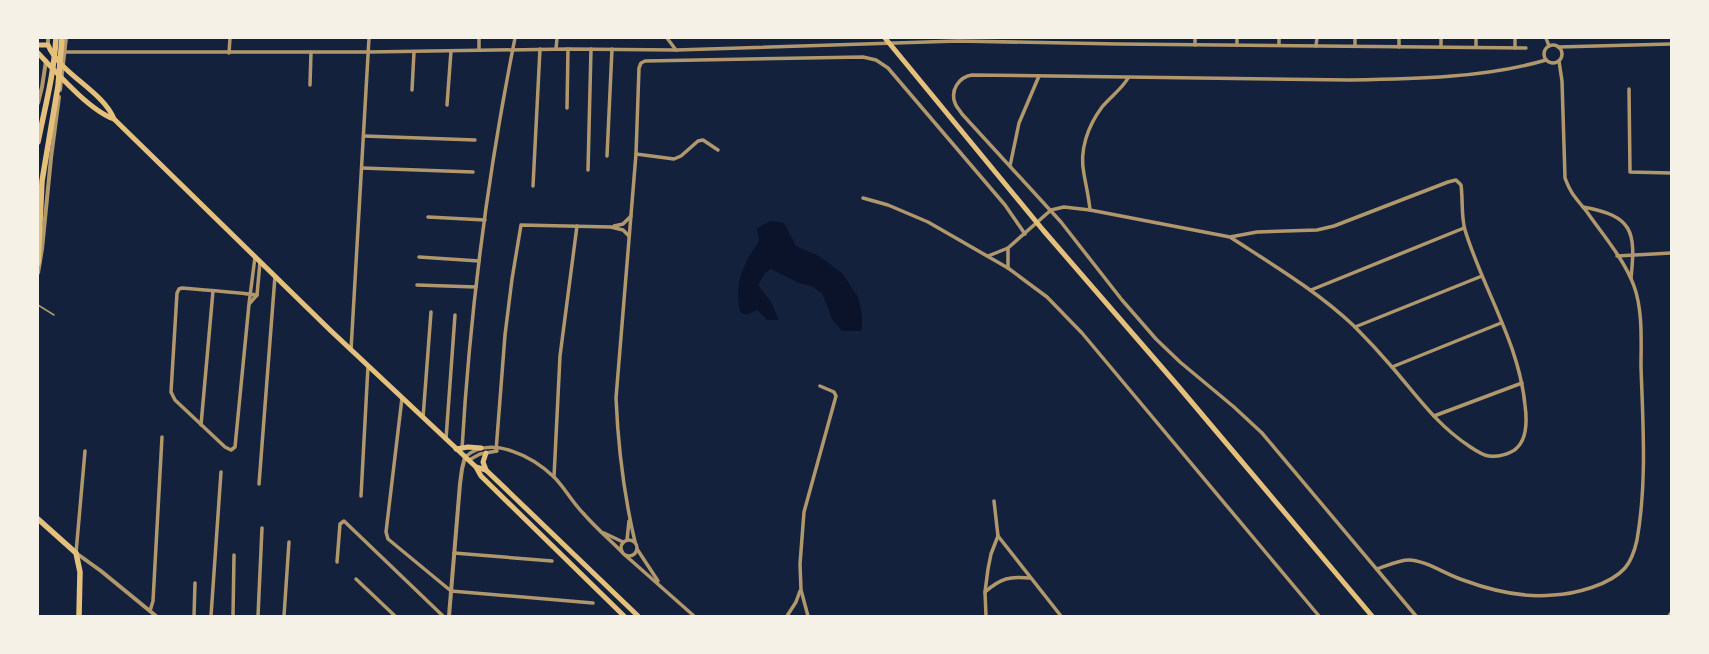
<svg xmlns="http://www.w3.org/2000/svg" width="1709" height="654" font-family="'Roboto Condensed',sans-serif">
<style>
.water{fill:#0b132b}
.lines{fill:none;stroke-linecap:round;stroke-linejoin:round}
.service{stroke:#b1986c;stroke-width:1.5}
.minor{stroke:#b1986c;stroke-width:3.5}
.tertiary{stroke:#b1986c;stroke-width:4}
.secondary{stroke:#e5c07b;stroke-width:5}
.primary{stroke:#e5c07b;stroke-width:5.5}
</style>
<rect width="100%" height="100%" fill="#14213d"/>
<path class="water" d="M771 221 784 223 796 246 819 256 842 273 858 297 862 315V331H842L833 321 822 293 811 286 799 283 771 269 765 273 758 285 771 302 779 320H767L757 310 746 315 740 312C734 284 742 265 759 242L757 228Z"/>
<g class="lines">
<path class="service" d="M38 305 54 315"/>
<g class="minor">
<path d="M667 38 676 50"/>
<path d="M1546 38 1549 46"/>
<circle cx="1553" cy="54" r="9"/>
<path d="M1195 45V38"/>
<path d="M1237 45V38"/>
<path d="M1279 45V38"/>
<path d="M1316 46 1317 38"/>
<path d="M1355 46V38"/>
<path d="M1399 47V38"/>
<path d="M1441 47V38"/>
<path d="M1476 47V38"/>
<path d="M1558 47 1671 44"/>
<path d="M1515 48V38"/>
<path d="M556 49 557 38"/>
<path d="M479 50V38"/>
<path d="M65 52H369L568 49 676 50 958 41 1118 44 1526 48"/>
<path d="M229 53 230 38"/>
<path d="M310 85 311 52"/>
<path d="M1629 89 1630 172 1671 173"/>
<path d="M412 90 414 52"/>
<path d="M447 105 451 51"/>
<path d="M567 108 568 49"/>
<path d="M364 136 475 140"/>
<path d="M636 154 674 159 681 156 698 141 703 140 718 150"/>
<path d="M607 156 612 49"/>
<path d="M1010 166 1019 123 1039 76"/>
<path d="M362 168 473 172"/>
<path d="M588 170 591 49"/>
<path d="M533 186 540 49"/>
<path d="M863 198 888 205 928 222 1008 268 1047 297 1082 333 1319 616"/>
<path d="M1583 207C1633 216 1636 231 1631 278"/>
<path d="M1090 210C1089 198 1086 186 1084 174 1079 150 1088 126 1102 107 1110 97 1122 89 1128 78"/>
<path d="M428 217 485 220"/>
<path d="M614 226 623 224 631 216"/>
<path d="M988 256 1008 248 1051 210 1064 207 1090 210 1230 237 1257 232 1317 230 1334 226 1448 182 1456 180 1461 185C1463 199 1461 216 1465 230 1483 289 1519 343 1525 405 1527 420 1528 444 1511 452 1505 455 1497 457 1489 456 1482 455 1475 450 1469 446 1436 424 1417 396 1392 367 1380 353 1367 339 1354 326 1317 291 1273 265 1230 237"/>
<path d="M1617 256 1671 253"/>
<path d="M255 257C253 272 251 288 249 304L235 447 231 450 225 447 175 400 171 392 177 293 179 289 182 288C207 290 232 292 257 295"/>
<path d="M419 257 479 261"/>
<path d="M1008 268V248"/>
<path d="M417 285 476 287"/>
<path d="M1311 290 1464 228"/>
<path d="M250 303 257 295 260 262"/>
<path d="M1355 327 1482 276"/>
<path d="M351 350 369 38"/>
<path d="M1392 367 1501 323"/>
<path d="M402 398 386 532 388 539 451 591 593 603"/>
<path d="M1434 416 1522 383"/>
<path d="M423 418 431 312"/>
<path d="M201 425 213 291"/>
<path d="M446 439 455 315"/>
<path d="M462 449C470 311 488 173 515 38"/>
<path d="M496 451 505 335 512 279 521 225 611 227 623 230 629 236"/>
<path d="M465 457C491 434 533 457 554 477 565 488 572 502 583 513 595 527 609 539 622 552"/>
<path d="M469 460 480 454 497 451"/>
<path d="M554 477 560 356 577 226"/>
<path d="M259 484 275 276"/>
<path d="M361 496 368 366"/>
<path d="M604 533 623 542"/>
<path d="M998 536 1061 616"/>
<circle cx="629" cy="548" r="8"/>
<path d="M627 540 629 521"/>
<path d="M635 542C624 495 618 446 616 398L636 154 639 68 641 63 645 61 863 57 876 60 888 68 1005 205 1025 234"/>
<path d="M637 549 658 581"/>
<path d="M76 553 85 451"/>
<path d="M454 553 552 561"/>
<path d="M625 555 694 616"/>
<path d="M337 562 340 524 344 521 443 616"/>
<path d="M1377 569C1387 566 1398 560 1409 560 1425 560 1447 575 1463 580 1490 590 1524 598 1553 595 1575 594 1610 585 1625 568 1631 561 1635 549 1637 540 1647 483 1643 425 1641 367 1641 341 1643 311 1634 286 1624 259 1603 235 1587 212 1577 199 1571 195 1565 178L1562 81 1559 61"/>
<path d="M356 579 395 616"/>
<path d="M985 592C1001 578 1010 576 1030 578"/>
<path d="M150 611 153 601 162 437"/>
<path d="M194 616 195 583"/>
<path d="M211 616 221 472"/>
<path d="M233 616 234 555"/>
<path d="M258 616 262 528"/>
<path d="M284 616 289 542"/>
<path d="M787 616 796 602 800 591"/>
<path d="M808 616 801 590 800 564 804 512 836 396 834 392 820 386"/>
<path d="M986 616 985 592 988 569 991 554 998 536 994 501"/>
<path d="M1416 616 1262 433 1234 407 1180 362 1156 339 1122 300 1061 222 962 114C960 110 956 107 955 103 950 90 959 77 972 75L1349 80C1412 79 1485 78 1546 60"/>
<path d="M1669 616 1671 613"/>
</g>
<g class="tertiary">
<path d="M48 45V38"/>
<path d="M60 90 66 38"/>
<path d="M38 103 42 87 46 61"/>
<path d="M38 273 42 249 51 158 59 97"/>
<path d="M76 553 101 571 156 616"/>
<path d="M449 616 460 484 462 469 465 457"/>
</g>
<g class="secondary">
<path d="M885 38 1043 230 1178 386 1372 616"/>
<path d="M38 45H48C60 74 103 91 114 119"/>
<path d="M38 53C57 73 89 110 114 119L330 330 476 467 481 476 624 616"/>
<path d="M456 449 468 447 481 448"/>
<path d="M476 467 486 470 638 616"/>
<path d="M486 470 483 462 486 453"/>
</g>
<g class="primary">
<path d="M38 142C45 107 54 74 56 38"/>
<path d="M38 263 42 181 58 86 62 38"/>
<path d="M38 519 76 553 80 572 79 616"/>
</g>
</g>
<rect width="1709" height="654" fill="none" stroke="#f6f1e7" stroke-width="78"/>
</svg>
